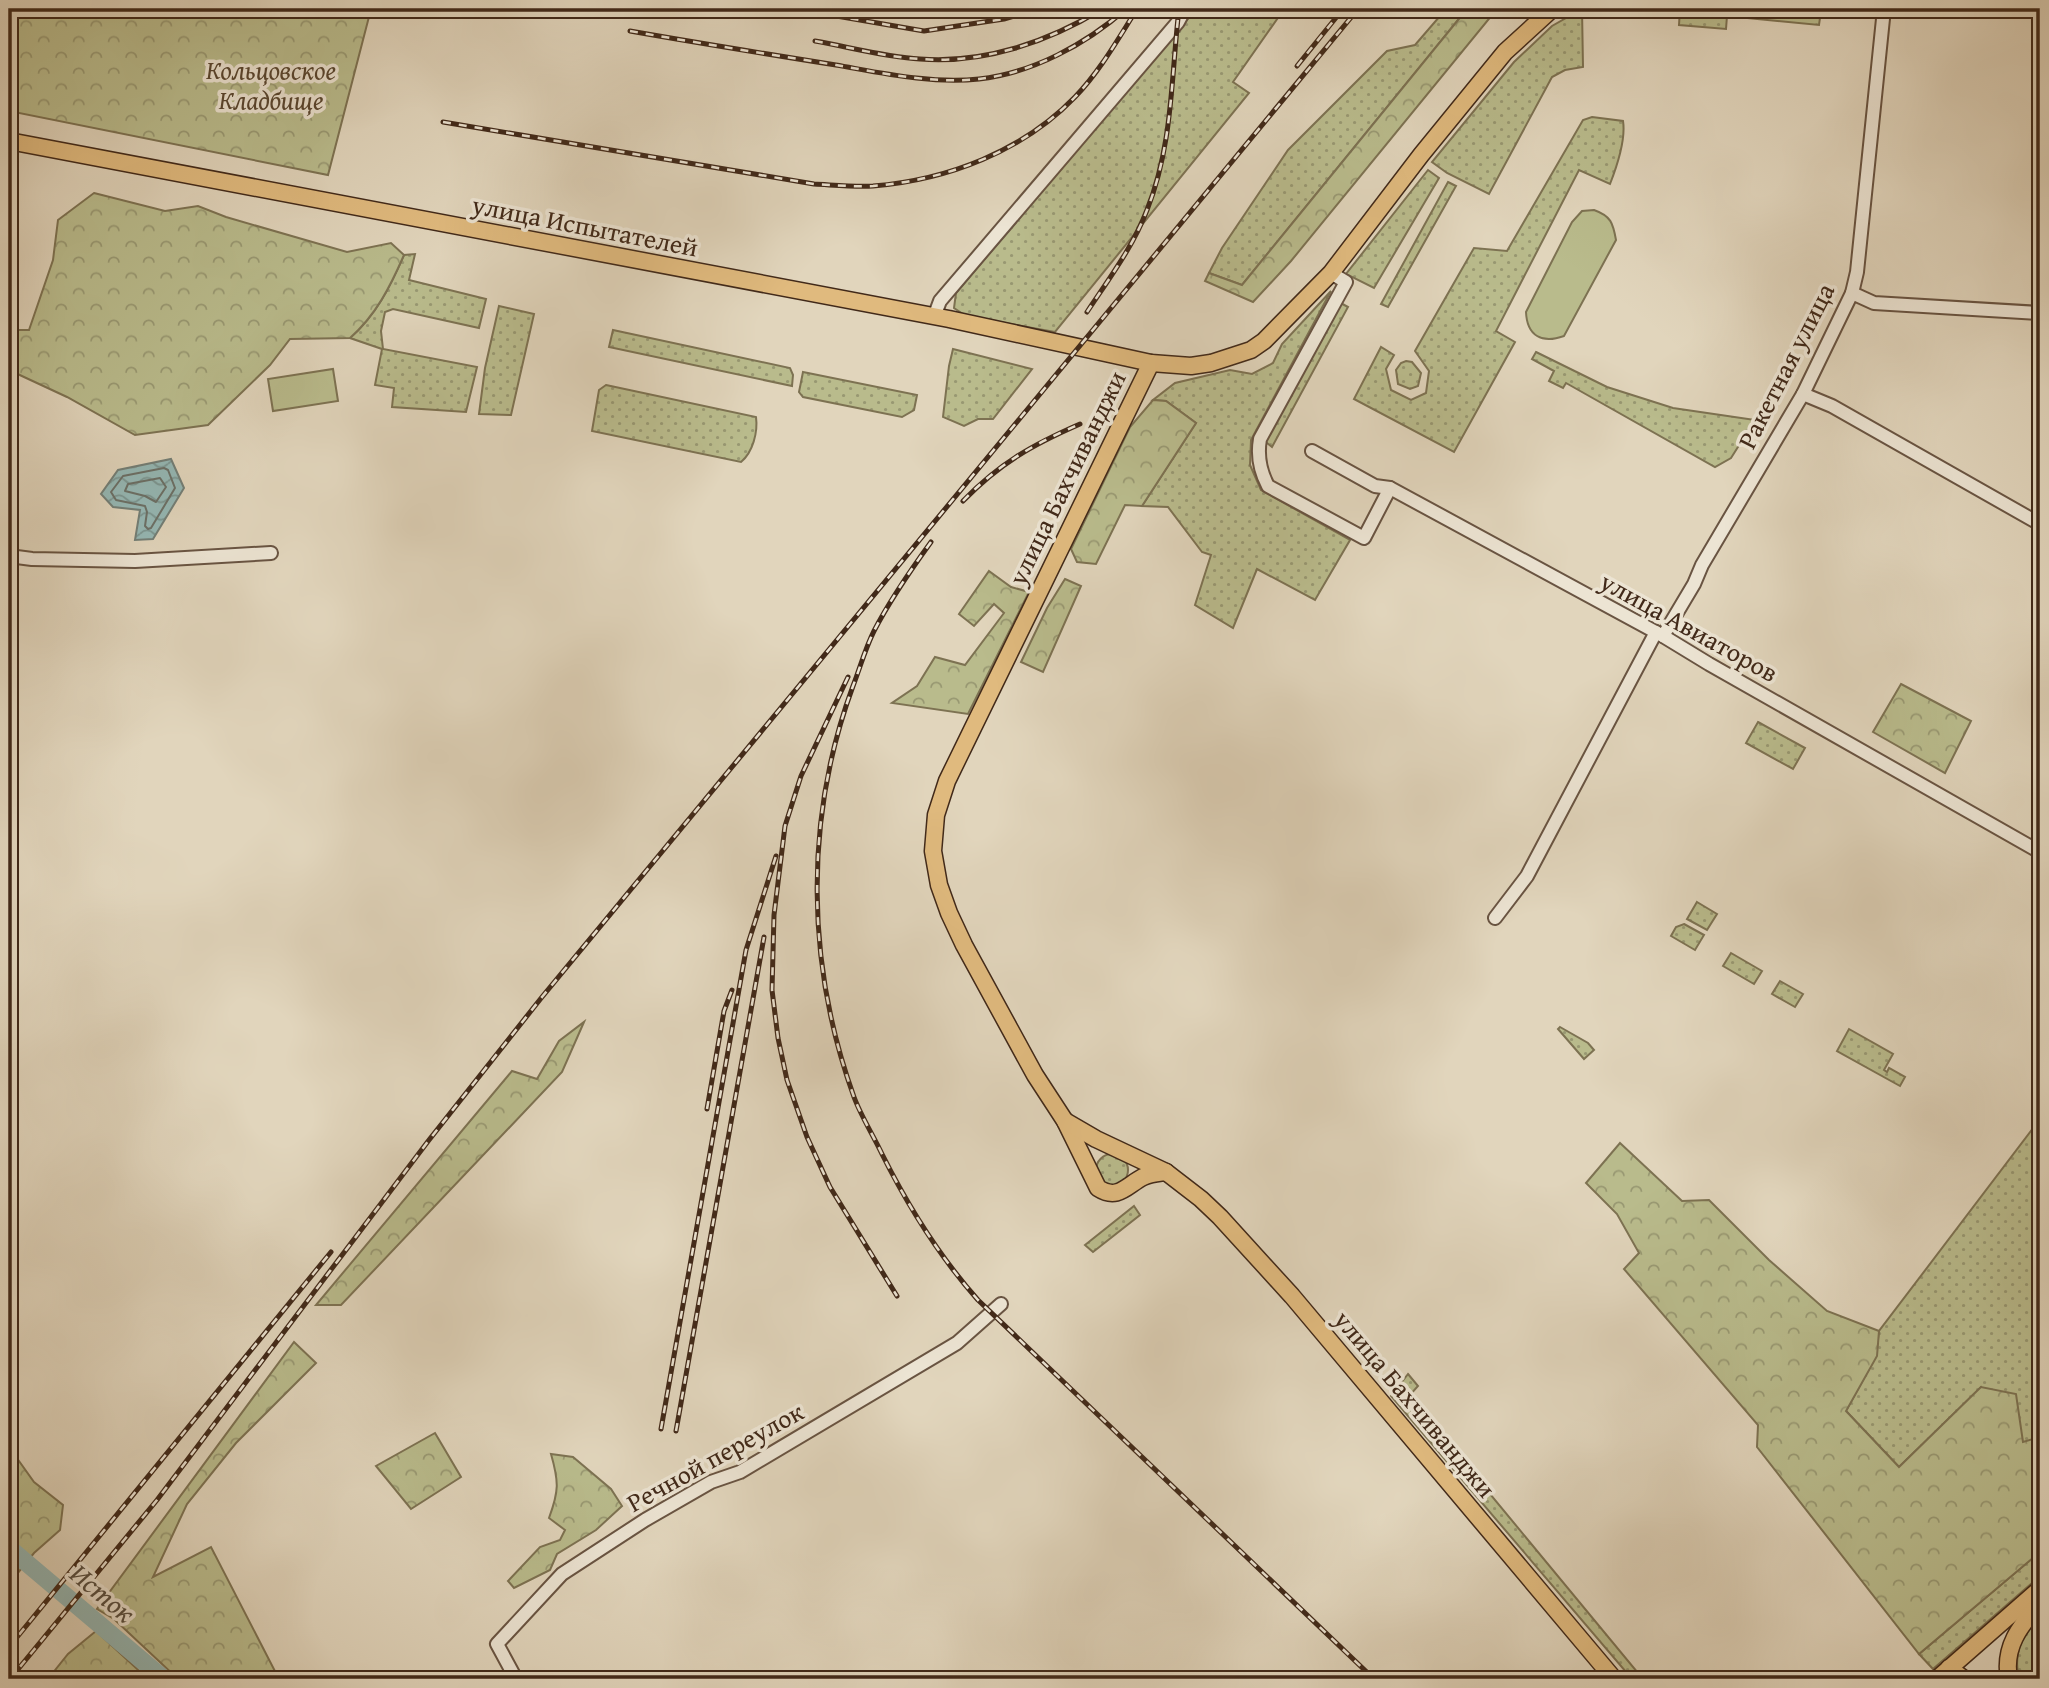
<svg xmlns="http://www.w3.org/2000/svg" width="2049" height="1688" font-family="'Gentium Book Plus',serif">
<style>
.grass{fill:url(#grass-dots);stroke:#7d7252;stroke-width:2}
.forest{fill:url(#forest-crowns);stroke:#7d7252;stroke-width:2}
.pitch{fill:#b9bb8c;stroke:#7d7252;stroke-width:2}
.water{fill:url(#water-waves);stroke:#737f77;stroke-width:2}
.lines{fill:none;stroke-linecap:round;stroke-linejoin:round}
.shore{stroke:#6b7067;stroke-width:2}
.river{stroke:#95b8b5;stroke-width:18}
.minor-casing{stroke:#695442;stroke-width:16}
.major-casing{stroke:#412919;stroke-width:19}
.minor{stroke:#ece4d3;stroke-width:12}
.major{stroke:#e0ba7e;stroke-width:16}
.rail-casing{stroke:#412919;stroke-width:5}
.rail{stroke:#ece4d3;stroke-width:2.5;stroke-dasharray:8;stroke-linecap:butt}
.labels{text-anchor:middle;stroke-width:7;stroke-linejoin:round;paint-order:stroke}
.park-label{font-size:26px;font-style:italic;fill:#594630;stroke:#ece4d3}
.street-label{font-size:26px;fill:#412919;stroke:#ece4d3}
.water-label{font-size:28px;font-style:italic;fill:#564d40;stroke:#ece4d3}
</style>
<defs>
<pattern id="grass-dots" width="8" height="8" patternUnits="userSpaceOnUse" patternTransform="scale(1.75)"><rect width="8" height="8" fill="#b9bb8c"/><path d="M2 2h.1M6 6h.1" fill="none" stroke="#989872" stroke-width="1.8" stroke-linecap="round"/></pattern>
<pattern id="forest-crowns" width="20" height="18" patternUnits="userSpaceOnUse" patternTransform="scale(1.75)"><rect width="20" height="18" fill="#b9bb8c"/><path d="M2 6a3 3 0 1 1 6 0M12 15a3 3 0 1 1 6 0" fill="none" stroke="#989872"/></pattern>
<pattern id="water-waves" width="16" height="10" patternUnits="userSpaceOnUse" patternTransform="scale(1.75)"><rect width="16" height="10" fill="#95b8b5"/><path d="M0 5q4-4 8 0t8 0" fill="none" stroke="#7b9692"/></pattern>
</defs>
<rect width="100%" height="100%" fill="#e1d5bc"/>
<filter id="stains"><feTurbulence type="fractalNoise" baseFrequency=".00286" numOctaves="4"/><feColorMatrix values="0 0 0 0 .2 0 0 0 0 .09 0 0 0 0 .02 0 0 0 .5 -.17"/></filter>
<radialGradient id="worn" r=".72"><stop offset=".6" stop-color="#630" stop-opacity="0"/><stop offset="1" stop-color="#630" stop-opacity=".3"/></radialGradient>
<g class="grass">
<path d="M1196 9H1277L1282 12 1233 82 1249 93 1055 332 966 316 954 308 956 293Z"/>
<path d="M1446 9H1467L1242 285 1209 273 1222 248 1288 150 1387 51 1415 45Z"/>
<path d="M1582 9 1583 67 1565 70 1552 77 1489 194 1447 173 1432 162 1514 62 1552 26Z"/>
<path d="M1680 9H1803L1821 11 1819 25 1727 16 1726 29 1679 25Z"/>
<path d="M1592 117 1623 121C1626 140 1617 166 1610 184L1579 170 1496 331 1515 342 1454 452 1354 399 1381 347 1394 355 1386 369 1391 390 1411 400 1426 393 1429 371 1415 351 1474 248 1507 251 1583 120Z"/>
<path d="M1428 170 1439 178 1374 288 1346 274Z"/>
<path d="M1448 182 1456 186 1388 307 1381 304Z"/>
<path d="M415 254 409 280 486 299 479 328 393 309 385 312 381 331 383 349 477 367 466 412 392 407 394 388 375 385 382 349 350 338C376 315 390 287 404 255Z"/>
<path d="M1331 291 1251 440 1250 465 1261 490 1350 540 1315 600 1257 569 1233 628 1195 605 1211 555 1202 552 1168 507 1142 506 1196 423 1166 401 1153 400 1175 383 1230 370 1252 374 1273 363 1282 344Z"/>
<path d="M1337 301 1348 307 1272 447 1262 439Z"/>
<path d="M499 306 534 314 511 415 479 414 485 368Z"/>
<path d="M613 330 790 368 793 375 792 386 609 347Z"/>
<path d="M953 349 1032 369 993 419H978L964 426 943 417 949 366Z"/>
<path d="M1536 352 1607 387 1673 408 1755 420 1731 458 1715 467 1566 383 1563 388 1549 381 1554 371 1532 359Z"/>
<path d="M1406 361 1412 362 1421 373 1418 386 1410 389 1398 384 1396 370 1401 363Z"/>
<path d="M803 372 917 395 914 410 902 417 803 397 799 392Z"/>
<path d="M606 385 756 417C758 432 753 452 741 462L592 431 599 390Z"/>
<path d="M1758 722 1805 748 1793 769 1746 743Z"/>
<path d="M1697 902 1717 914 1707 930 1687 919Z"/>
<path d="M1684 924 1704 935 1695 950 1671 936 1676 927Z"/>
<path d="M1731 953 1762 971 1754 984 1723 966Z"/>
<path d="M1780 981 1803 994 1795 1007 1772 994Z"/>
<path d="M1560 1027 1588 1043 1594 1050 1584 1059 1558 1029Z"/>
<path d="M1849 1029 1893 1054 1884 1070 1887 1072 1889 1068 1905 1077 1900 1086 1837 1051Z"/>
<path d="M2040 1119V1437L2023 1443 1981 1387 1899 1467 1846 1411 1876 1356 1879 1331Z"/>
<circle cx="1112" cy="1170" r="16"/>
<path d="M1134 1206 1140 1215 1093 1252 1085 1245Z"/>
<path d="M1408 1374 1418 1386 1409 1396 1643 1679H1632L1391 1396Z"/>
<path d="M2040 1552V1576L1933 1669 1919 1654Z"/>
<path d="M2040 1609V1679H2019C2012 1651 2025 1632 2040 1609Z"/>
</g>
<g class="forest">
<path d="M9 9H371L328 175 9 111Z"/>
<path d="M1467 9H1497L1291 261 1253 302 1205 281 1209 273 1242 285Z"/>
<path d="M94 193 165 211 198 206 226 217 347 252 391 243 404 255C390 287 376 315 350 338L290 339 270 365 208 425 135 435 67 397 9 370V330H29L53 260 58 220Z"/>
<path d="M1153 400 1166 401 1196 423 1142 506 1125 505 1096 564 1077 562 1071 549 1130 427Z"/>
<path d="M989 571 1011 587 1029 592 968 714 892 703 917 686 935 657 965 665 1004 613 994 604 974 626 959 614Z"/>
<path d="M1065 579 1081 586 1043 672 1021 662 1047 608Z"/>
<path d="M1901 684 1971 721 1945 773 1873 732Z"/>
<path d="M584 1022 562 1072 341 1305H316L512 1071 537 1079 559 1041Z"/>
<path d="M1620 1143 1682 1201 1709 1200 1769 1260 1827 1311 1879 1331 1877 1356 1846 1411 1899 1467 1981 1387 2016 1394 2023 1442 2040 1437V1552L1919 1654 1757 1447 1758 1425 1624 1269 1639 1253 1617 1214 1586 1183Z"/>
<path d="M294 1342 316 1363 236 1443 187 1504 153 1577 211 1547 279 1679H178L114 1619 97 1609Z"/>
<path d="M435 1433 461 1477 411 1509 376 1466Z"/>
<path d="M9 1447 34 1482 63 1505 60 1530 34 1553 9 1584Z"/>
<path d="M551 1454 573 1457 611 1489 622 1506 596 1530 557 1554 550 1570 514 1588 508 1581 540 1547 560 1540 565 1530 549 1518C559 1491 559 1482 551 1454Z"/>
<path d="M96 1631 148 1679H48L68 1654Z"/>
</g>
<g class="pitch">
<path d="M1594 210C1611 216 1613 223 1616 240L1564 336C1542 344 1527 336 1526 312L1572 222 1582 211Z"/>
<path d="M333 369 338 401 273 411 268 379Z"/>
</g>
<path class="water" d="M171 459 184 488 153 539 135 540 140 510 113 507 101 494 118 470Z"/>
<g class="lines">
<g class="shore">
<path d="M164 468 168 470 175 488 151 528 148 529 145 526 147 512 145 506 116 500 111 492 123 476Z"/>
<path d="M160 478 166 487 156 502 145 496 125 491 128 484Z"/>
</g>
<path class="river" d="M9 1548 164 1679"/>
<g class="minor-casing">
<g id="minor">
<path d="M1331 273 1346 282 1260 439C1257 456 1260 471 1268 486L1364 538 1390 488"/>
<path d="M1852 293 1874 303 2040 313"/>
<path d="M934 317 940 301 1178 22 1185 9"/>
<path d="M1803 394 1832 406 2040 524"/>
<path d="M1312 451 1375 486 1390 488 1663 636 1709 664 2040 852"/>
<path d="M9 556 32 559 135 561 271 553"/>
<path d="M1663 636 1694 584 1702 565 1803 394 1852 293 1857 272 1884 9"/>
<path d="M1495 918 1527 876 1656 632"/>
<path d="M516 1679 497 1644 562 1574 645 1520 711 1482 740 1472 957 1343 1001 1304"/>
</g>
</g>
<g class="major-casing">
<g id="major">
<path d="M2034 9H2040"/>
<path d="M9 141 949 319 1151 363 1191 366 1211 363 1251 350 1264 341 1331 273 1421 155 1505 52 1552 9"/>
<path d="M1151 363 947 781 936 815 933 851 939 885 949 913 964 945 1035 1075 1065 1121 1098 1188C1118 1201 1127 1185 1143 1177 1151 1173 1158 1173 1166 1172"/>
<path d="M1065 1121 1096 1139 1166 1172 1201 1199 1220 1217 1292 1296 1614 1679"/>
<path d="M1949 1668 1964 1679"/>
<path d="M1937 1679 2040 1589"/>
<path d="M2009 1679C2003 1647 2020 1626 2040 1603"/>
</g>
</g>
<use href="#minor" class="minor"/>
<use href="#major" class="major"/>
<g class="rail-casing">
<g id="rail">
<path d="M819 13 924 31 1004 19 1038 9"/>
<path d="M630 31C698 43 767 54 836 65 882 73 931 84 979 79 1033 73 1086 44 1126 9"/>
<path d="M815 41C849 47 885 57 920 59 984 64 1048 42 1102 9"/>
<path d="M1297 66 1343 9"/>
<path d="M443 122 814 184C834 185 854 187 873 186 948 180 1023 151 1075 97 1100 71 1118 39 1137 9"/>
<path d="M1087 312C1108 280 1133 247 1147 210 1173 145 1171 77 1179 9"/>
<path d="M963 501C1000 463 1032 445 1080 424"/>
<path d="M931 542C910 571 890 600 874 631 865 649 860 668 853 686 804 819 806 964 854 1097 861 1116 873 1135 882 1154 908 1206 939 1256 978 1300L1374 1679"/>
<path d="M848 677 801 776 785 826 774 915 772 990 778 1038 787 1080 807 1137 830 1187 897 1296"/>
<path d="M707 1109 724 1011 732 990"/>
<path d="M661 1429 746 950 776 856"/>
<path d="M676 1431 764 937"/>
<path d="M9 1647 331 1252"/>
<path d="M10 1679 157 1500 429 1140 542 997 1358 9"/>
</g>
</g>
<use href="#rail" class="rail"/>
</g>
<g class="labels">
<g class="park-label">
<text x="271" y="79">Кольцовское<tspan x="271" dy="30">Кладбище</tspan></text>
</g>
<g class="street-label">
<text transform="translate(585 226) rotate(11)" y="9">улица Испытателей</text>
<text transform="translate(1786 366) rotate(-63)" y="9">Ракетная улица</text>
<text transform="translate(1067 478) rotate(-64)" y="9">улица Бахчиванджи</text>
<text transform="translate(1689 627) rotate(29)" y="9">улица Авиаторов</text>
<text transform="translate(1415 1404) rotate(50)" y="9">улица Бахчиванджи</text>
<text transform="translate(715 1457) rotate(-29)" y="9">Речной переулок</text>
</g>
<g class="water-label">
<text transform="translate(103 1593) rotate(40)" y="10">Исток</text>
</g>
</g>
<rect width="2049" height="1688" fill="none" stroke="#e1d5bc" stroke-width="35"/>
<rect x="10" y="10" width="2028" height="1667" fill="none" stroke="#412919" stroke-width="3.5"/>
<rect x="18" y="18" width="2014" height="1653" fill="none" stroke="#412919" stroke-width="2"/>
<rect width="100%" height="100%" filter="url(#stains)"/>
<rect width="100%" height="100%" fill="url(#worn)"/>
</svg>
